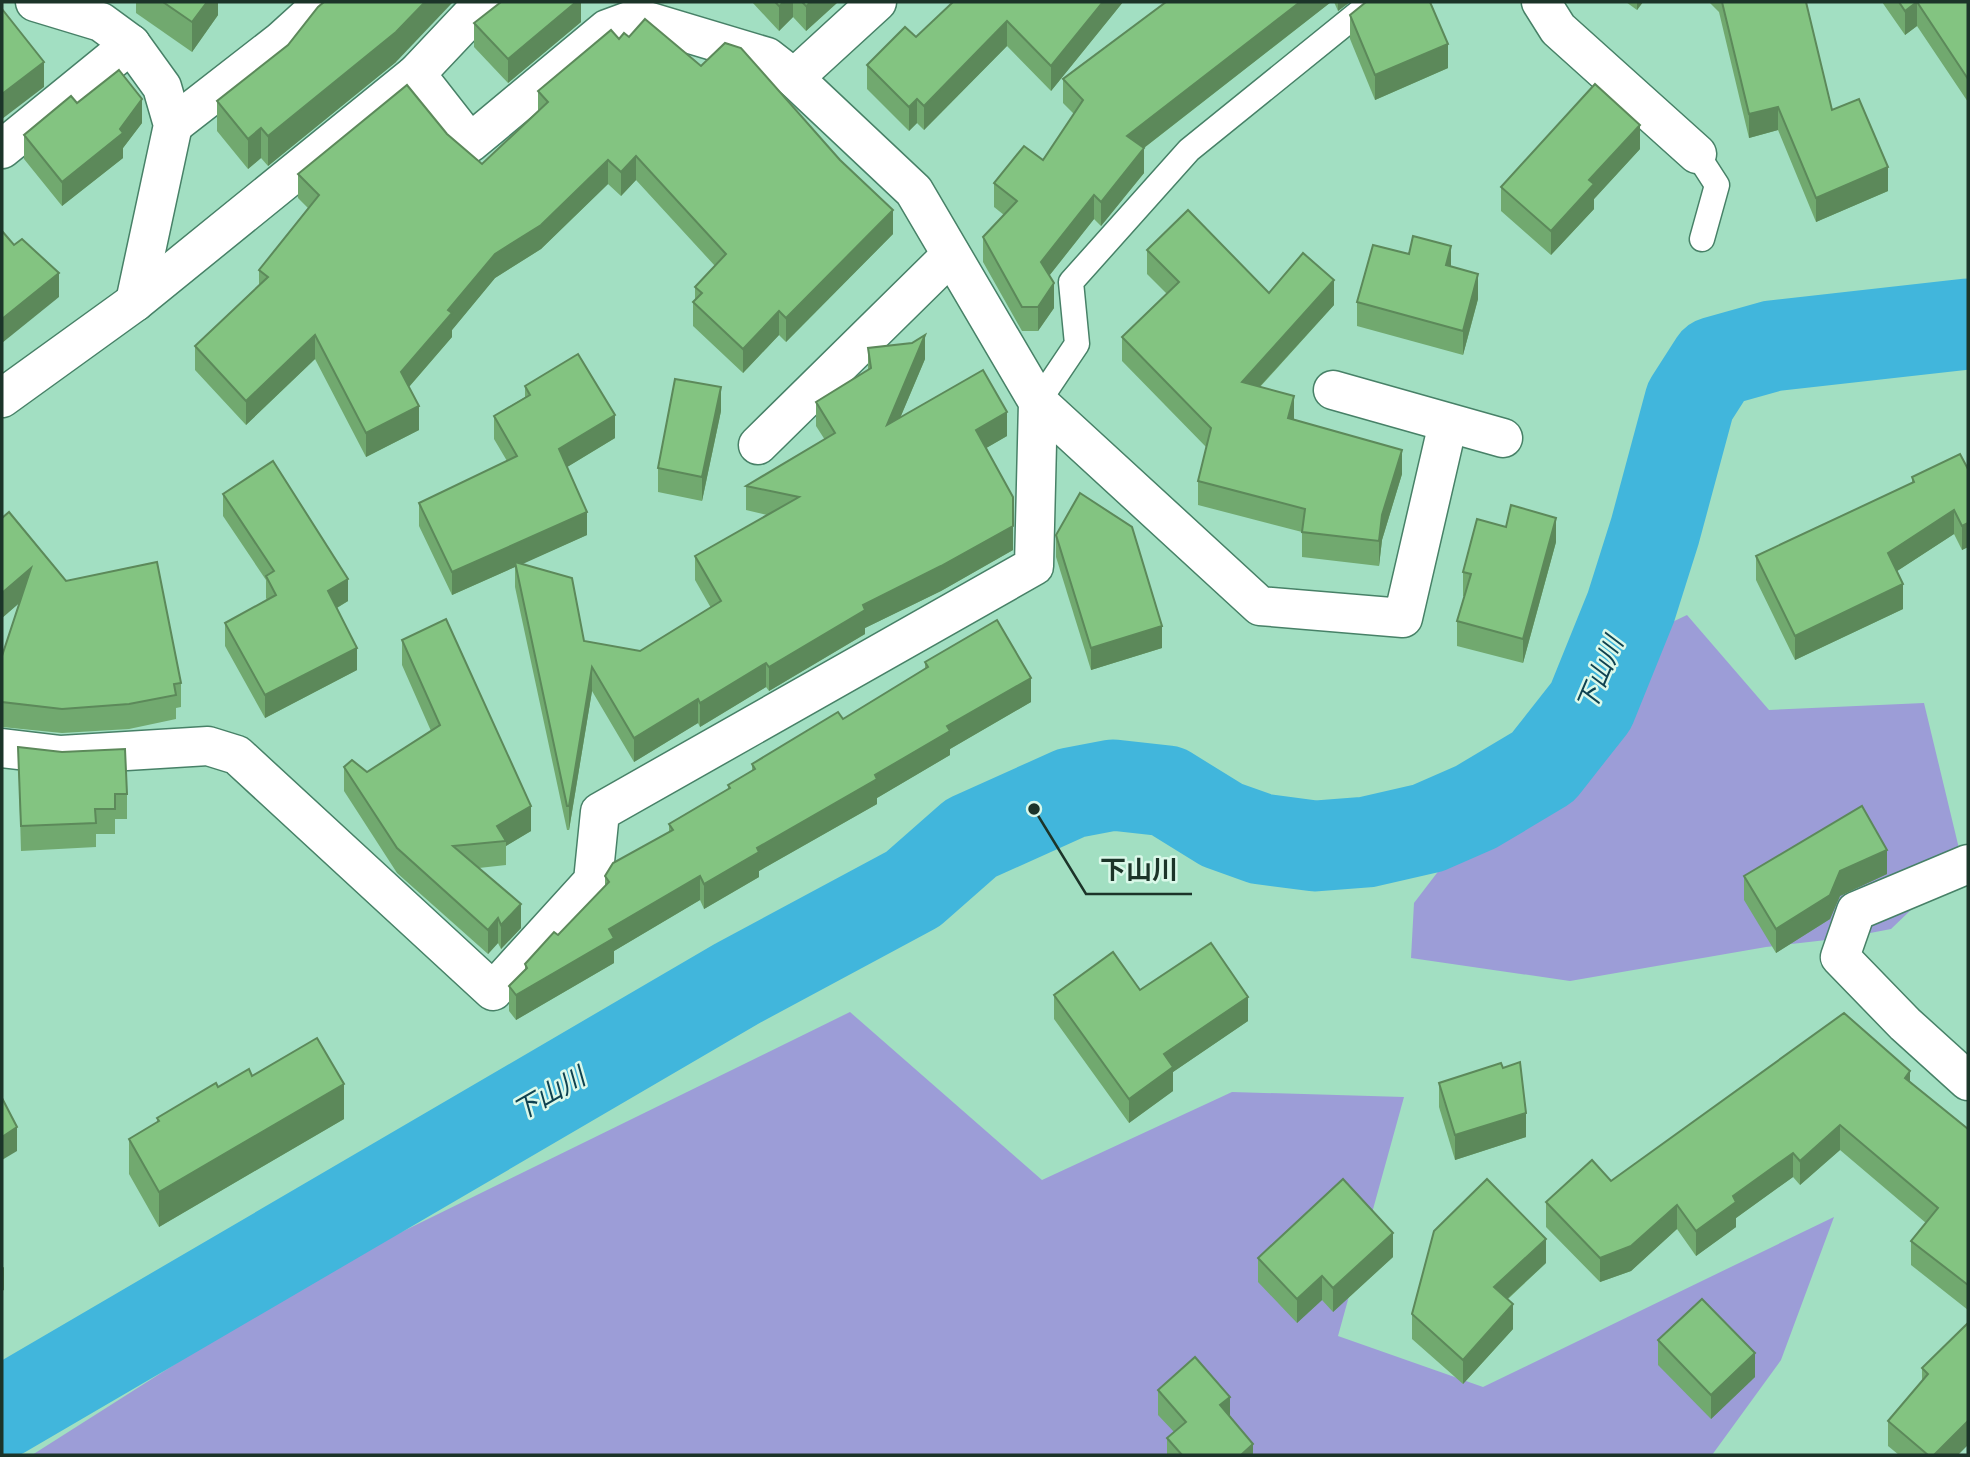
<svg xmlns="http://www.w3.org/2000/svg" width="1970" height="1457" font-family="'Alegreya Sans','Noto Sans JP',sans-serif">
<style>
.green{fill:#9c9dd7}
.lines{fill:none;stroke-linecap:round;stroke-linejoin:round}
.river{stroke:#41b6dc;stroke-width:91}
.service-casing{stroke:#478167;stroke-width:27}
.minor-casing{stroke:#478167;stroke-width:41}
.service{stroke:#fff;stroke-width:24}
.minor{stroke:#fff;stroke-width:38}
.wall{fill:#71a96f}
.shaded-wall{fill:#5c895a}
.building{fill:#83c481;stroke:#5c895a;stroke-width:2}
.labels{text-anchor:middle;stroke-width:5;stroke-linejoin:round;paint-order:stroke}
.water-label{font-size:26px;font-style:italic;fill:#0e4150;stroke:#daf8e9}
.leader{fill:none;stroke:#1c3429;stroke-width:2.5}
.callout-dot{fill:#1c3429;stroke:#daf8e9;stroke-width:2.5}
.callout-label{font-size:26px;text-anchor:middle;font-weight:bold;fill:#1c3429;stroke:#daf8e9;stroke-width:5;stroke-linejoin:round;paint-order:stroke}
</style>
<rect width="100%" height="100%" fill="#a2dfc2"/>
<g class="green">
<path d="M1687 615 1769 710 1924 703 1962 861 1891 929 1844 938 1766 947 1570 981 1411 958 1414 903 1583 682 1630 642Z"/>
<path d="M850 1012 1042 1180 1232 1092 1404 1097 1338 1336 1483 1387 1834 1217 1781 1360 1712 1455H32L320 1272Z"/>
</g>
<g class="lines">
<path class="river" d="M2 1413 738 983 913 889 971 838 1071 793 1113 785 1167 791 1222 825 1261 839 1315 846 1367 842 1428 828 1476 807 1543 767 1591 706 1631 607 1655 531 1690 401 1715 362 1772 346 1968 324"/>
<g class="service-casing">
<g id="service">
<path d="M1697 154 1717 185 1702 239"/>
<path d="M1038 402 1077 344 1071 282 1189 150 1372 2"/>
</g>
</g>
<g class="minor-casing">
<g id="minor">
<path d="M35 2 101 22 131 44 162 87 173 125 135 302"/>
<path d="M1541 2 1558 29 1697 154"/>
<path d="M794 78 877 2"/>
<path d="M173 125 281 41 324 2"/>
<path d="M2 149 131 44"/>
<path d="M1333 390 1503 438"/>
<path d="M2 398 135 302 416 74 484 2"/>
<path d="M1038 402 1260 606 1403 618 1448 423"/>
<path d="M758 445 951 255"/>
<path d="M2 748 61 755 208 746 237 755 493 991 593 881 600 812 1034 566 1038 402 914 191 794 78 767 57 637 18 607 29 470 143 416 74"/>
<path d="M1968 864 1856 911 1840 957 1905 1024 1968 1081"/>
</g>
</g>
<use href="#service" class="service"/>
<use href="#minor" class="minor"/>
</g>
<g class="wall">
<path d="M136 2H218V15L192 52 136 13Z"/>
<path d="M581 2V22L508 83 474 47V23Z"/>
<path d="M752 2H838L806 31 793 17 779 31Z"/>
<path d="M1123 2 1051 91 1007 46 924 130 917 123 909 131 867 89V65L916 37Z"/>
<path d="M1331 2 1144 148V173L1101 226 1094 219 1049 276 1054 308 1038 331H1022L983 262V237L1004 215 994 207V183L1043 160 1074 114 1063 103V79Z"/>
<path d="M1334 2H1350L1338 11Z"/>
<path d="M1626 2H1643L1637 10Z"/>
<path d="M1709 2H1806L1832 110 1888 191 1816 222 1778 130 1749 138 1719 12Z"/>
<path d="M1882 2H1968V102L1917 26 1905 35Z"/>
<path d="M1350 15 1448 68 1375 100 1350 39Z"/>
<path d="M619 39 893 234 786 342 779 335 743 373 693 326V302L695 300V287L715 266 636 180 621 196 608 184 541 249 495 278 452 330V337L409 387 419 430 366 457 315 359 246 425 195 370V346L259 285V270L308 208 298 198V174L447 134 482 164 538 112V91Z"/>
<path d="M288 45 396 62 268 166 261 158 248 169 217 131V101Z"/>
<path d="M77 103 142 123 123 148V158L62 206 24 159V135Z"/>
<path d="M1640 149 1594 199V209L1551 255 1501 211V187Z"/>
<path d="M1147 250 1269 293 1334 305 1260 387 1294 420 1402 474 1382 540 1379 566 1302 557V532L1198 505V481L1207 448 1122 361V337L1167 294 1147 274Z"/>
<path d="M1451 266 1478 299 1463 355 1357 326V302Z"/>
<path d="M868 348 925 359 900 418 1007 436 986 448 1013 550 941 591 865 628V634L769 691 766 687 700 727 698 723 634 762 592 691 569 830H567L515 587V567L452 595 419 526V503L507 461 494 439V416L525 397V386L615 438 567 467 587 535 521 564 584 641 640 651 711 608 695 580V556L767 515 746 510V486L825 440 816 426V402L868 370Z"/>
<path d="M721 411 702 501 658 492V468Z"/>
<path d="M1968 469V547L1962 550 1954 534 1897 571 1903 609 1795 660 1756 580V556L1912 483V477Z"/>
<path d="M223 494 348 601 337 608 357 670 265 718 225 646V623L267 600 266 598V580L223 516Z"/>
<path d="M2 518 66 581 181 683V707L176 708V719L129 729 62 733 2 727V656L19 603 2 618Z"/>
<path d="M1056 535 1162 648 1091 670 1056 557Z"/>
<path d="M1556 542 1523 663 1457 646V621L1464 596H1463V572Z"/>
<path d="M402 640 531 831 506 846V865L479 868 521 928 501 949 498 943 488 954 397 873 344 791V767L367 772 431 731 402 665Z"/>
<path d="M925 662 1031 702 950 749V755L877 798V804L759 871V877L704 909 700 900 614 951V963L516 1020 509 1011V986L525 970V964L558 935 605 886V876L669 832V824L728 789V785L752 771V764L843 719 925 669Z"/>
<path d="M18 747 127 794V819H115V834H96V847L21 851Z"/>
<path d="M1887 874 1840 896 1830 919 1776 953 1744 900V876Z"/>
<path d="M1140 990 1248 1021 1173 1072V1091L1129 1123 1054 1019V995Z"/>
<path d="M252 1076 344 1119 159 1227 129 1174V1139L157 1123V1118L218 1087Z"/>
<path d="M1910 1082 1968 1129V1310L1911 1265V1241L1926 1223 1840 1150 1800 1185 1793 1177 1736 1218V1227L1696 1256 1677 1229 1631 1271 1600 1282 1546 1227V1202Z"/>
<path d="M1439 1083 1526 1137 1455 1160 1439 1107Z"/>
<path d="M2 1195 3 1204V1228H2Z"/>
<path d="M1393 1257 1333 1312 1322 1300 1297 1323 1258 1282V1258Z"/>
<path d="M1546 1263 1508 1299 1513 1329 1463 1384 1412 1339V1314Z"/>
<path d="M1968 1323 1958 1455H1899L1888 1446V1421L1922 1381V1368Z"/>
<path d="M1658 1340 1755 1377 1711 1419 1658 1365Z"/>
<path d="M1158 1390 1230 1417 1253 1455H1167V1438L1174 1432 1158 1415Z"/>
</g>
<g class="shaded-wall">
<path d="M207 2H218V15L192 52V22Z"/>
<path d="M425 2H453L396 62 268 166V136Z"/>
<path d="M576 2H581V22L508 83V59Z"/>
<path d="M784 2H793V17L779 31V6Z"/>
<path d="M811 2H838L806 31V6Z"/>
<path d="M1103 2H1123L1051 91V66Z"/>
<path d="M1300 2H1331L1127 161V136Z"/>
<path d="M1338 2H1350L1338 11Z"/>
<path d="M1637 2H1643L1637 10Z"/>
<path d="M1917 2V26L1905 35V11Z"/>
<path d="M1007 21V46L924 130V106Z"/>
<path d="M1448 44V68L1375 100V75Z"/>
<path d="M44 62V87L2 119V94Z"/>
<path d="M142 99V123L123 148V158L62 206V182L120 129Z"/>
<path d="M917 99V123L909 131V107Z"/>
<path d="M1778 107V130L1749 138V114Z"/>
<path d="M1640 125V149L1594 199V209L1551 255V231L1589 180Z"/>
<path d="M261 128V158L248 169V139Z"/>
<path d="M1144 148V173L1101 226V202Z"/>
<path d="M636 156V180L621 196V172Z"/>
<path d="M608 160V184L541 249 495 278 452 330V337L401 396V372L448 310 495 254Z"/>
<path d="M1888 167V191L1816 222V198Z"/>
<path d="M1094 195V219L1041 286V262Z"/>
<path d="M893 210V234L786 342V318Z"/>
<path d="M1451 246V270L1446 265Z"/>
<path d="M59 273V297L2 343V319Z"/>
<path d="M1478 274V299L1463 355V331Z"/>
<path d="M1334 280V305L1242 406V382Z"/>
<path d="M1054 283V308L1038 331V307Z"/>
<path d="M779 311V335L743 373V349Z"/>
<path d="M315 335V359L246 425V401Z"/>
<path d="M925 335V359L887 449V425Z"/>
<path d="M721 387V411L702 501V477Z"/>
<path d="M1294 396V420L1288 418Z"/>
<path d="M419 406V430L366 457V433Z"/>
<path d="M1007 412V436L976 454V430Z"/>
<path d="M615 415V438L559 472V449Z"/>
<path d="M1402 450V474L1382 540 1379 566V541L1382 515Z"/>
<path d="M1013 497V550L941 591 865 628V634L769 691V667L863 605Z"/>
<path d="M1954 510V534L1888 577V553Z"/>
<path d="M587 512V535L516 567 515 562V567L452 595V572Z"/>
<path d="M1556 518V542L1523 663V639Z"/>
<path d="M1968 523V547L1962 550V526Z"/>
<path d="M31 568V593L2 618V593Z"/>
<path d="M348 579V601L328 613V591Z"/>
<path d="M1903 584V609L1795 660V636Z"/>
<path d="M1162 626V648L1091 670V648Z"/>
<path d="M357 648V670L265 718V695Z"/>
<path d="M766 663V687L700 727V703Z"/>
<path d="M592 667V691L569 830V806Z"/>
<path d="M1031 678V702L950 749V755L877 798V804L759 871V877L704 909V884L757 848 947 726Z"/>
<path d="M698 699V723L634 762V738Z"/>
<path d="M531 806V831L506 846V841L497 826Z"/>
<path d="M1887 850V874L1840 896 1830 919 1776 953V929L1840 871Z"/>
<path d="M700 876V900L614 951V963L516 1020V995L609 929Z"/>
<path d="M521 904V928L501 949V925Z"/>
<path d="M498 918V943L488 954V930Z"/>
<path d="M1248 997V1021L1173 1072V1091L1129 1123V1099L1164 1054Z"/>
<path d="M1910 1071V1096L1905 1078Z"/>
<path d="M344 1084V1119L159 1227V1192Z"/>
<path d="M1526 1113V1137L1455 1160V1135Z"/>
<path d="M1840 1125V1150L1800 1185V1161Z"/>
<path d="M17 1127V1151L2 1160V1137Z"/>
<path d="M1793 1153V1177L1736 1218V1227L1696 1256V1231L1733 1196Z"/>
<path d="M1677 1205V1229L1631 1271 1600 1282V1258Z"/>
<path d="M1393 1233V1257L1333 1312V1288Z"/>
<path d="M1546 1239V1263L1494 1311V1287Z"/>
<path d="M4 1267V1290L2 1291V1268Z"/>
<path d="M1322 1276V1300L1297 1323V1299Z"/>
<path d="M1513 1304V1329L1463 1384V1360Z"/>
<path d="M1755 1353V1377L1711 1419V1395Z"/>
<path d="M1230 1397V1421L1220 1405Z"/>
<path d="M1968 1421V1445L1958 1455H1934Z"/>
<path d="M1253 1444V1455H1241Z"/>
</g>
<g class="building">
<path d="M163 2H207L192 22Z"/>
<path d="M324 2H425L396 32 268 136 261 128 248 139 217 101 288 45 318 7Z"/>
<path d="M501 2H576L508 59 474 23Z"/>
<path d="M775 2H784L779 6Z"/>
<path d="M802 2H811L806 6Z"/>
<path d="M953 2H1103L1051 66 1007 21 924 106 917 99 909 107 867 65 905 27 916 37Z"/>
<path d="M1166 2H1300L1127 136 1144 148 1101 202 1094 195 1041 262 1054 283 1038 307H1022L983 237 1017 201 994 183 1024 146 1043 160 1083 100 1063 79Z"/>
<path d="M1366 2H1430L1448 44 1375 75 1350 15Z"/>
<path d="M1722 2H1806L1832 110 1859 99 1888 167 1816 198 1778 107 1749 114Z"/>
<path d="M1899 2H1968V79L1917 2 1905 11Z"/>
<path d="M2 9 44 62 2 94Z"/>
<path d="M645 19 701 66 725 43 741 48 840 160 893 210 786 318 779 311 743 349 693 302 702 293 695 287 726 254 636 156 621 172 608 160 541 225 495 254 448 310 452 313 401 372 419 406 366 433 315 335 246 401 195 346 268 277 259 270 319 195 298 174 407 85 447 134 482 164 548 102 538 91 611 30 619 39 624 33 629 37Z"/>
<path d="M119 70 142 99 120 129 123 133 62 182 24 135 71 96 77 103Z"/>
<path d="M1595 84 1640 125 1589 180 1594 184 1551 231 1501 187Z"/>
<path d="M1188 210 1269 293 1303 253 1334 280 1242 382 1294 396 1288 418 1402 450 1382 515 1379 541 1302 532 1305 509 1198 481 1211 428 1122 337 1179 282 1147 250Z"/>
<path d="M2 231 14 245 22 239 59 273 2 319Z"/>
<path d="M1413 236 1451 246 1446 265 1478 274 1463 331 1357 302 1373 245 1409 254Z"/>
<path d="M925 335 887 425 983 370 1007 412 976 430 1013 497V526L941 566 863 605 865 610 769 667 766 663 700 703 698 699 634 738 592 667 569 806H567L515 562 572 578 584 641 640 651 721 601 695 556 799 497 746 486 835 433 816 402 871 368 868 348 912 343Z"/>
<path d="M578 354 615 415 559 449 587 512 452 572 419 503 517 456 494 416 530 395 525 386Z"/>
<path d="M675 379 721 387 702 477 658 468Z"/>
<path d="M1960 454 1968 469V523L1962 526 1954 510 1888 553 1903 584 1795 636 1756 556 1914 482 1912 477Z"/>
<path d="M273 461 348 579 328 591 357 648 265 695 225 623 276 595 266 576 274 571 223 494Z"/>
<path d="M1080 493 1132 527 1162 626 1091 648 1056 535Z"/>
<path d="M1511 505 1556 518 1523 639 1457 621 1471 574 1463 572 1477 519 1506 527Z"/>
<path d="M9 512 66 581 157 562 181 683 174 684 176 695 129 704 62 709 2 702V656L31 568 2 593V518Z"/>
<path d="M446 619 531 806 497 826 506 841 453 846 521 904 501 925 498 918 488 930 397 848 344 767 352 760 367 772 440 725 402 640Z"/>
<path d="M997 620 1031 678 947 726 950 731 875 775 877 779 757 848 759 852 704 884 700 876 609 929 614 938 516 995 509 986 527 968 525 964 554 932 558 935 609 882 605 876 613 863 673 830 669 824 730 788 728 785 755 769 752 764 838 712 843 719 928 667 925 662Z"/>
<path d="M18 747 62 752 125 749 127 794H115V809H95L96 823 21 826Z"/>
<path d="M1862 806 1887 850 1840 871 1830 895 1776 929 1744 876Z"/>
<path d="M1211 943 1248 997 1164 1054 1173 1067 1129 1099 1054 995 1113 952 1140 990Z"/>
<path d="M1844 1013 1910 1071 1905 1078 1968 1129V1285L1911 1241 1938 1208 1840 1125 1800 1161 1793 1153 1733 1196 1736 1202 1696 1231 1677 1205 1631 1246 1600 1258 1546 1202 1592 1160 1611 1181Z"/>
<path d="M317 1038 344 1084 159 1192 129 1139 159 1121 157 1118 216 1083 218 1087 249 1069 252 1076Z"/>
<path d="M1520 1062 1526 1113 1455 1135 1439 1083 1501 1063 1503 1068Z"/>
<path d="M2 1098 17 1127 2 1137Z"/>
<path d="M1343 1179 1393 1233 1333 1288 1322 1276 1297 1299 1258 1258Z"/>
<path d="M1487 1179 1546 1239 1494 1287 1513 1304 1463 1360 1412 1314 1434 1231Z"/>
<path d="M1702 1299 1755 1353 1711 1395 1658 1340Z"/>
<path d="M1968 1323V1421L1934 1455H1928L1888 1421 1928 1374 1922 1368Z"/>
<path d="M1195 1357 1230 1397 1220 1405 1253 1444 1241 1455H1182L1167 1438 1186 1422 1158 1390Z"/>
</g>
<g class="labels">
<g class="water-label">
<text transform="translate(1600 674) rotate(-67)" y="9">下山川</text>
<text transform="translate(549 1094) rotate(-30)" y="9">下山川</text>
</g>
</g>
<path class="leader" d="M1034 809L1086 894H1192"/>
<circle class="callout-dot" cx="1034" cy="809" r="7"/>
<g class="callout-label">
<text x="1139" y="879">下山川</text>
</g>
<rect width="1970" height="1457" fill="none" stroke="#1c3429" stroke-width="7"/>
</svg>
